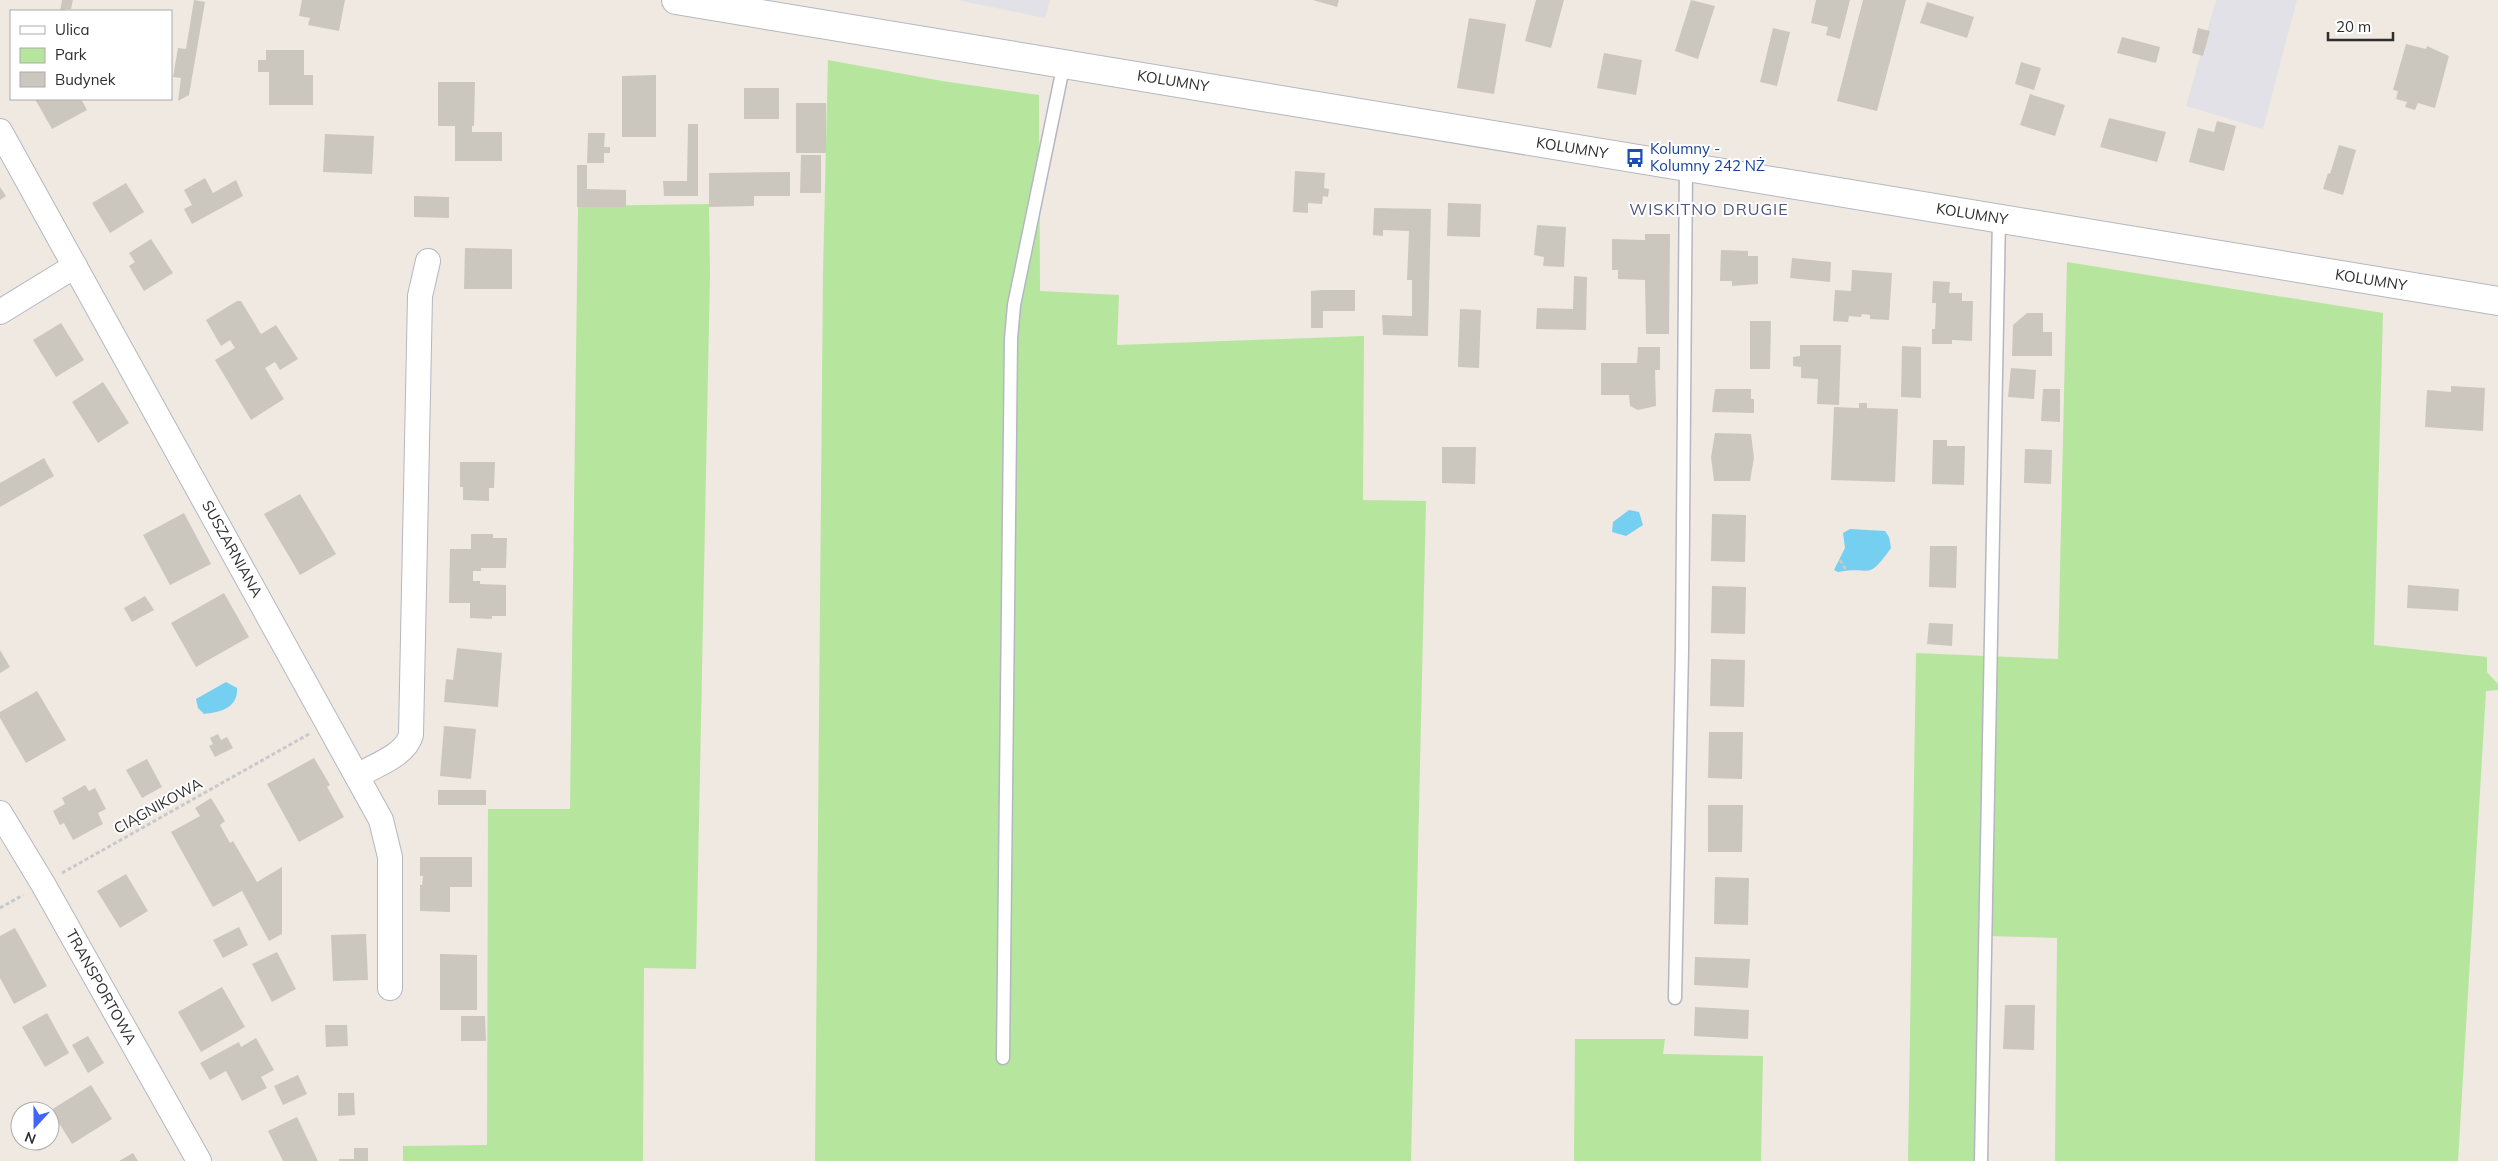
<svg xmlns="http://www.w3.org/2000/svg" width="2498" height="1161" font-family="Mulish,sans-serif">
<style>
.industrial{fill:#e3e1e8}
.green{fill:#b6e59e}
.water{fill:#75cff0}
.building{fill:#cbc7bf}
.lines{fill:none;stroke-linecap:round;stroke-linejoin:round}
.service-casing{stroke:#b4b7c1;stroke-width:15}
.minor-casing{stroke:#b4b7c1;stroke-width:26}
.tertiary-casing{stroke:#b4b7c1;stroke-width:30}
.path{stroke:#c9c9c9;stroke-width:3;stroke-dasharray:4 2.5;stroke-linecap:butt}
.service{stroke:#fff;stroke-width:12}
.minor{stroke:#fff;stroke-width:24}
.tertiary{stroke:#fff;stroke-width:28}
.labels{text-anchor:middle;stroke-width:4;stroke-linejoin:round;paint-order:stroke}
.street-label{font-size:15px;fill:#2e2e2e;stroke:#fff}
.transit-label{font-size:15px;fill:#164399;stroke:#fff;text-anchor:start}
.neighbourhood-label{font-size:16px;letter-spacing:1px;fill:#4d5680;stroke:#fff}
</style>
<rect width="100%" height="100%" fill="#efe9e1"/>
<g class="industrial">
<path d="M957 0H1050L1045 18Z"/>
<path d="M2216 0H2297L2263 129 2186 106Z"/>
</g>
<g class="green">
<path d="M828 60 942 81 1039 95 1040 291 1119 295 1117 345 1364 336 1363 500 1426 501 1411 1161H815L823 273Z"/>
<path d="M709 204 710 274 696 969 644 968 643 1161H403V1146L487 1145 488 809H570L578 206Z"/>
<path d="M2067 262 2383 313 2374 645 2487 657V672L2498 684V690L2486 691 2458 1161H2055L2057 938 1985 936 1981 1161H1908L1916 653 2058 659Z"/>
<path d="M1575 1039H1665L1663 1054 1763 1056 1761 1161H1574Z"/>
</g>
<g class="water">
<path d="M1629 510 1639 512 1643 525 1626 536 1612 532 1613 522Z"/>
<path d="M1850 529 1885 531 1889 537 1891 548C1866 583 1873 565 1838 572L1834 570 1845 548 1843 533Z"/>
<path d="M226 682 237 688C238 708 221 712 204 714L198 708 196 699Z"/>
</g>
<g class="building">
<path d="M62 0H73L71 9H65V11H60Z"/>
<path d="M194 0 205 2 189 95 178 101 181 78 173 77 178 48 186 49Z"/>
<path d="M302 0H345L339 31 308 25 310 18 299 16Z"/>
<path d="M1313 0H1339L1337 7Z"/>
<path d="M1536 0H1564L1551 48 1525 41Z"/>
<path d="M1691 0 1715 6 1698 59 1675 51Z"/>
<path d="M1816 0H1850L1840 39 1826 35 1828 27 1811 23Z"/>
<path d="M1863 0H1906L1877 111 1837 101Z"/>
<path d="M1927 2 1974 17 1967 38 1920 23Z"/>
<path d="M1469 18 1506 24 1494 94 1457 88Z"/>
<path d="M1773 28 1790 32 1777 86 1760 82Z"/>
<path d="M2198 28 2210 31 2203 56 2192 53Z"/>
<path d="M2122 37 2160 47 2156 63 2117 53Z"/>
<path d="M2406 44 2426 49 2427 46 2449 56 2435 108 2418 103 2415 110 2405 107 2407 102 2396 99 2398 91 2393 90Z"/>
<path d="M266 50H304V75H313V105H269V72H258V60H266Z"/>
<path d="M1604 53 1642 60 1636 95 1597 88Z"/>
<path d="M2021 62 2041 68 2034 90 2015 84Z"/>
<path d="M656 75V137H622V76Z"/>
<path d="M438 82H475L474 126H472V132H502V161H455V126H438Z"/>
<rect x="744" y="88" width="35" height="31"/>
<path d="M2030 94 2065 105 2055 136 2020 125Z"/>
<path d="M35 99H81L87 110 52 129Z"/>
<rect x="796" y="103" width="30" height="50"/>
<path d="M2109 118 2166 132 2157 162 2100 147Z"/>
<path d="M2217 121 2236 126 2224 171 2189 162 2198 128 2214 132Z"/>
<path d="M688 124H698V196H664L663 181H687Z"/>
<path d="M588 133H605L604 147H610V153H604V163H587Z"/>
<path d="M325 134 374 136 372 174 323 172Z"/>
<path d="M2339 145 2356 150 2343 195 2323 189 2328 173 2330 174Z"/>
<path d="M801 155H821V193H800Z"/>
<path d="M577 165H587V189L626 190V207H577Z"/>
<path d="M1295 171 1325 173 1324 188 1329 189 1328 197 1323 196 1322 204 1308 203V213L1293 212Z"/>
<path d="M790 172V196H754V206L709 207V173Z"/>
<path d="M205 178 213 193 236 180 243 196 192 224 184 209 192 205 184 190Z"/>
<path d="M126 183 144 212 110 233 92 203Z"/>
<path d="M0 187 6 196 0 200Z"/>
<path d="M414 196 449 197V218L414 217Z"/>
<path d="M1448 203 1481 204 1480 237 1447 236Z"/>
<path d="M1374 208 1431 209 1428 336 1383 335 1382 315 1412 316V280H1407L1409 231 1383 230V236L1373 235Z"/>
<path d="M1537 225 1566 227 1564 267 1543 266 1544 257 1534 255Z"/>
<path d="M1645 234H1670L1669 334H1646L1645 280 1618 279V270H1612V239L1645 240Z"/>
<path d="M151 239 173 273 144 291 129 266 135 262 129 253Z"/>
<path d="M465 248 512 249V289H464Z"/>
<path d="M1721 250 1748 251V256H1758V284L1732 286V281H1720Z"/>
<path d="M1792 258 1831 262 1830 282 1790 278Z"/>
<path d="M1852 270 1892 273 1889 320 1870 319V315L1862 314 1861 317 1849 316 1848 322 1833 321 1835 290 1851 291Z"/>
<path d="M1574 276 1587 277 1586 330 1536 329 1537 308 1573 309Z"/>
<path d="M1933 281 1950 282 1949 293H1962V301H1973L1972 341 1952 340V344H1932V329H1935L1936 303H1932Z"/>
<path d="M1322 290H1355V311H1323V328H1311V291Z"/>
<path d="M237 301H241L261 334 276 325 298 359 280 370 275 362 265 368 284 399 251 420 215 360 235 348 230 340 221 346 206 320Z"/>
<path d="M1460 309 1481 310 1479 368 1458 367Z"/>
<path d="M2027 313H2043V332H2052V356H2012L2013 325Z"/>
<path d="M1750 321H1771L1770 369H1750Z"/>
<path d="M61 323 84 360 56 377 33 340Z"/>
<path d="M1800 345H1841L1839 405 1817 404 1818 379 1801 378V367L1793 366V357L1800 356Z"/>
<path d="M1902 346 1921 347V398L1901 397Z"/>
<path d="M1638 347H1660V370H1655L1656 406 1638 410 1630 406 1629 395H1601V363H1637Z"/>
<path d="M2011 368 2036 370 2034 399 2008 397Z"/>
<path d="M103 382 129 423 98 443 72 402Z"/>
<path d="M2451 386 2485 388 2483 431 2425 427 2427 390 2451 392Z"/>
<path d="M1715 389H1751V399H1754V413L1712 412Z"/>
<path d="M2043 389H2060V422L2041 421Z"/>
<path d="M1859 403H1867V408L1898 409 1895 482 1831 480 1834 407 1859 408Z"/>
<path d="M1715 433 1751 434 1754 458 1750 481H1714L1711 457Z"/>
<path d="M1933 440H1947V446H1965L1964 485 1932 484Z"/>
<path d="M1442 447H1476L1475 484 1442 483Z"/>
<path d="M2025 449 2052 450 2051 484 2024 483Z"/>
<path d="M44 458 54 476 0 507V483Z"/>
<path d="M460 462H495L494 488H489V501L463 500V487H460Z"/>
<path d="M300 494 336 554 300 575 264 514Z"/>
<path d="M184 513 211 564 170 585 143 535Z"/>
<path d="M1712 514 1746 515 1745 562 1711 561Z"/>
<path d="M471 534H493V538H507L506 568H481V571H473V581H480V584L506 585V616H492V619L470 618V603H449L450 549H471Z"/>
<path d="M1930 546H1957L1956 588 1929 587Z"/>
<path d="M2408 585 2459 589 2458 611 2407 608Z"/>
<path d="M1712 586 1746 587 1745 634 1711 633Z"/>
<path d="M224 593 249 637 196 667 171 623Z"/>
<path d="M145 596 154 610 132 622 124 608Z"/>
<path d="M1929 623 1953 624 1952 646 1927 644Z"/>
<path d="M457 648 502 653 498 707 444 702 446 679 453 680Z"/>
<path d="M0 650 10 667 0 673Z"/>
<path d="M1711 659 1745 660 1744 707 1710 706Z"/>
<path d="M37 691 66 740 26 763 0 718V712Z"/>
<path d="M444 726 476 729 471 779 440 776Z"/>
<path d="M1709 732H1743L1742 779 1708 778Z"/>
<path d="M218 734 221 740 227 737 233 748 215 757 209 746 213 744 210 738Z"/>
<path d="M314 758 330 785 327 787 344 817 299 842 267 784Z"/>
<path d="M147 759 162 787 142 798 126 770Z"/>
<path d="M85 785 89 791 95 788 106 809 98 813 103 824 73 840 64 823 60 825 53 811 65 804 62 798Z"/>
<rect x="438" y="790" width="48" height="15"/>
<path d="M211 798 225 821 220 825 230 843 233 841 257 882 282 867V934L269 941 242 891 213 907 171 832 200 816 195 808Z"/>
<path d="M1708 805H1743L1742 852H1708Z"/>
<path d="M420 857H472V887H450V912L420 911V885H422L423 876H420Z"/>
<path d="M126 874 148 911 120 928 97 891Z"/>
<path d="M1715 877 1749 878 1748 925 1714 924Z"/>
<path d="M239 927 248 945 223 958 213 940Z"/>
<path d="M15 928 47 986 14 1004 0 978V936Z"/>
<path d="M366 934 368 980 333 981 331 935Z"/>
<path d="M277 952 296 989 272 1002 252 964Z"/>
<path d="M440 954 477 955V1010H440Z"/>
<path d="M1695 957 1750 959 1748 988 1694 985Z"/>
<path d="M222 987 245 1027 201 1052 178 1012Z"/>
<path d="M2005 1005H2035L2034 1050 2003 1049Z"/>
<path d="M1695 1007 1749 1010 1748 1039 1694 1036Z"/>
<path d="M47 1013 69 1053 45 1067 22 1027Z"/>
<path d="M461 1016H485L486 1041H461Z"/>
<path d="M325 1025H347L348 1046 326 1047Z"/>
<path d="M88 1036 104 1063 88 1073 72 1045Z"/>
<path d="M256 1038 274 1070 261 1077 267 1088 242 1101 226 1071 210 1080 200 1063 239 1042 241 1047Z"/>
<path d="M298 1075 307 1094 283 1105 274 1086Z"/>
<path d="M91 1085 112 1119 72 1144 51 1110Z"/>
<path d="M338 1093H354L355 1115 338 1116Z"/>
<path d="M297 1117 318 1161H283L268 1131Z"/>
<path d="M354 1148H368V1161H339V1159H354Z"/>
<path d="M133 1153 138 1161H119Z"/>
</g>
<g class="lines">
<g class="service-casing">
<g id="service">
<path d="M1675 998 1682 650 1686 166"/>
<path d="M1003 1058 1011 339 1014 305 1064 63"/>
<path d="M1981 1161 1999 218"/>
</g>
</g>
<g class="minor-casing">
<g id="minor">
<path d="M0 131 381 820 390 857V988"/>
<path d="M0 312 75 266"/>
<path d="M357 776C375 765 405 756 411 735L420 296 428 261"/>
<path d="M0 813 43 884 199 1161"/>
</g>
</g>
<g class="tertiary-casing">
<path id="tertiary" d="M676 0 2498 301"/>
</g>
<g class="path">
<path d="M1840 560 1846 570"/>
<path d="M62 873 309 734"/>
<path d="M0 908 23 895"/>
</g>
<use href="#service" class="service"/>
<use href="#minor" class="minor"/>
<use href="#tertiary" class="tertiary"/>
</g>
<defs>
<g id="bus-bare" transform="scale(1.5)"><path d="M-5-6H5V4H4V6H2V4H-2V6H-4V4H-5ZM-3.5-4V0h7V-4ZM-3.5 1.2v1.5H-2V1.2ZM2 1.2v1.5H3.5V1.2Z" fill="#1a4fb4" stroke="#fff" stroke-width="2.5" paint-order="stroke"/></g>
</defs>
<g fill-rule="evenodd">
<use href="#bus-bare" x="1635" y="158"/>
</g>
<g class="labels">
<g class="street-label">
<text transform="translate(1173 81) rotate(9)" y="5">KOLUMNY</text>
<text transform="translate(1572 148) rotate(9)" y="5">KOLUMNY</text>
<text transform="translate(1972 214) rotate(9)" y="5">KOLUMNY</text>
<text transform="translate(2371 280) rotate(9)" y="5">KOLUMNY</text>
<text transform="translate(232 549) rotate(61)" y="5">SUSZARNIANA</text>
<text transform="translate(158 806) rotate(-29)" y="5">CIĄGNIKOWA</text>
<text transform="translate(101 987) rotate(61)" y="5">TRANSPORTOWA</text>
</g>
<g class="transit-label">
<text x="1650" y="154">Kolumny -<tspan x="1650" dy="17">Kolumny 242 NŻ</tspan></text>
</g>
<g class="neighbourhood-label">
<text x="1709" y="215">WISKITNO DRUGIE</text>
</g>
</g>
<rect x="10" y="10" width="162" height="90" fill="#ffffff" stroke="#ababab"/>
<rect x="20" y="26" width="25" height="8" fill="#ffffff" stroke="#ababab"/>
<text x="55" y="35" font-size="15" fill="#2e2e2e">Ulica</text>
<rect x="20" y="48" width="25" height="15" fill="#b6e59e" stroke="#ababab"/>
<text x="55" y="60" font-size="15" fill="#2e2e2e">Park</text>
<rect x="20" y="72" width="25" height="15" fill="#cbc7bf" stroke="#ababab"/>
<text x="55" y="85" font-size="15" fill="#2e2e2e">Budynek</text>
<g transform="translate(35 1126) rotate(201)"><circle r="24" fill="#ffffff" stroke="#ababab"/>
<path d="M0-4L9 19L0 12L-9 19Z" fill="#4264fb"/>
<text y="-8" font-size="14" font-weight="bold" text-anchor="middle" fill="#2e2e2e">N</text>
</g>
<path d="M2328 32v8h65v-8" fill="none" stroke="#2e2e2e" stroke-width="2.5"/>
<text x="2336" y="32" font-size="15" fill="#2e2e2e" stroke="#ffffff" stroke-width="4" paint-order="stroke">20 m</text>
</svg>
